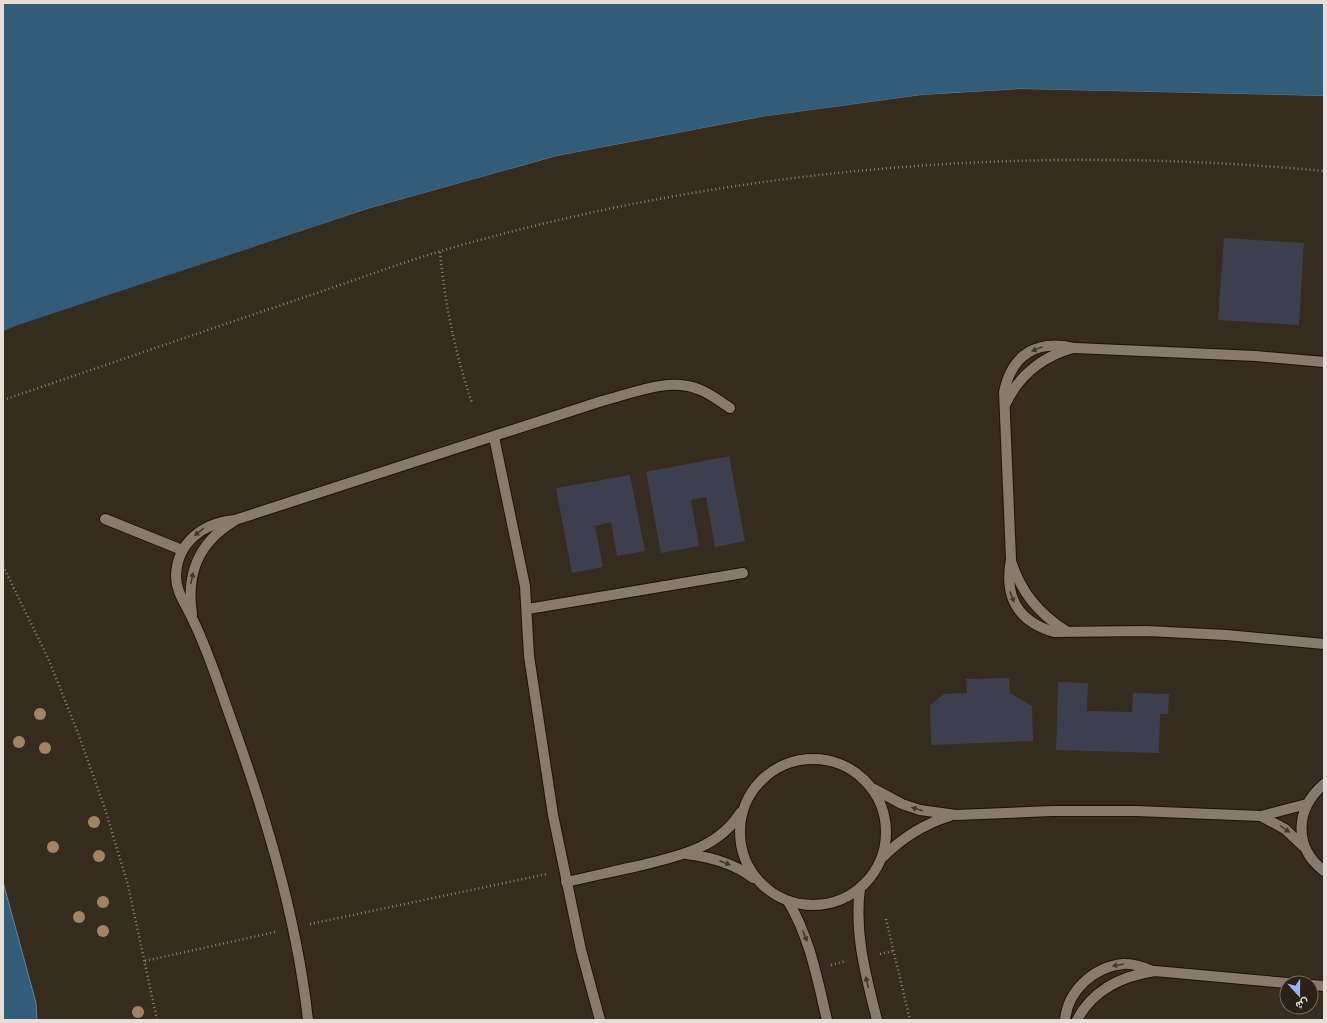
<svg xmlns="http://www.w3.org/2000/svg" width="1327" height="1023" font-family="Poppins,Vazirmatn,sans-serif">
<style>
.water{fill:#325c78;stroke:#688394}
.pier{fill:#362b1f}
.building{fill:#3e3f4e}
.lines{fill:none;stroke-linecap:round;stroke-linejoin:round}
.street-casing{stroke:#1d1308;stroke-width:12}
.path{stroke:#8d837a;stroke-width:2.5;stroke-dasharray:1 3;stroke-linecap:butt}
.street{stroke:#887a6d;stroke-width:10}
.tree{fill:#a18466}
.oneway{fill:#42372c}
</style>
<rect width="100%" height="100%" fill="#362b1f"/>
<g class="water">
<path d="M3 3H1324V96L1021 89 922 95 761 117 557 156 367 209 3 331Z"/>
<path d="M3 882 36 1003 37 1020H3Z"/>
</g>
<path class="pier" d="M1021 89 1324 96V98L1021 91 922 97 761 119 557 158 368 211 3 333V331L15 326 367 209 557 156 761 117 922 95Z"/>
<g class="building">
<path d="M1224 238 1304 243 1299 325 1218 320Z"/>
<path d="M729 456 745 541 715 547 706 497 691 500 699 546 661 553 646 472Z"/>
<path d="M630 475 645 551 617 556 611 522 595 526 603 567 572 573 556 488Z"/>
<path d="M1009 678 1010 693 1032 706 1033 741 931 745 930 705 944 694 967 693 966 679Z"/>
<path d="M1058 682 1088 683 1087 711 1132 712 1133 693 1169 694 1168 714H1160L1159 753 1056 750Z"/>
</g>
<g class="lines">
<g class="street-casing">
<g id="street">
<path d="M1324 362 1256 356 1075 348C1037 339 1012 354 1004 392L1011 559C1004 596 1017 621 1054 632L1147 631 1226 635 1324 644"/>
<path d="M1005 405C1019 375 1041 357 1073 348"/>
<path d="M494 437 525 586 529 656 553 815 581 950 600 1020"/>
<path d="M105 519 182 550"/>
<path d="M1011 561C1021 592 1038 613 1066 631"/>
<path d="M528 609 743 573"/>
<path d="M192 614C186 574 198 543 234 521"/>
<circle cx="813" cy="832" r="73"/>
<path d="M1324 784C1295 809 1293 847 1324 871"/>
<path d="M874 789 902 804 920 810 956 815 1052 811H1136L1261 816 1307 804"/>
<path d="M1261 816 1285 829 1303 846"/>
<path d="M687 854C710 857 734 863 753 878"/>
<path d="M883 857C902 838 924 824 950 816"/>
<path d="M566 882C590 877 614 871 638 866 678 856 718 849 741 812"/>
<path d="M860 888C854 934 866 976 877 1020"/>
<path d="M788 901C810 938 817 978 827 1020"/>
<path d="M1311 985 1324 986"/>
<path d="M308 1020C296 912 263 807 226 705 216 676 206 646 192 618 186 604 176 593 176 576 177 543 202 523 235 520L602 401C631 394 668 377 698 389 710 393 719 401 730 408"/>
<path d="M1065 1020C1068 990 1094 967 1123 964 1134 963 1144 967 1153 971"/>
<path d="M1077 1020C1093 989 1122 976 1155 971L1287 983"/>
</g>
</g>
<g class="path">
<path d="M440 252C445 304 455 353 472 403"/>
<path d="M3 400C100 367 196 334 293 301 342 285 391 266 441 251 727 167 1028 143 1324 171"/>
<path d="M3 566 48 658 78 733 105 809 128 885 157 1020"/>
<path d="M886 919 910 1020"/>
<path d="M310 924 547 874"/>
<path d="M880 954 893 951"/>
<path d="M145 961 275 932"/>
<path d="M831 965 846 961"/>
</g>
<use href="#street" class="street"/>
</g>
<g class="tree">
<circle cx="40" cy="714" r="6"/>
<circle cx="19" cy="742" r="6"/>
<circle cx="45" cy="748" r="6"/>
<circle cx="94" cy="822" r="6"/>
<circle cx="53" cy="847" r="6"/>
<circle cx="99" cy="856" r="6"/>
<circle cx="103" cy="902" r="6"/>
<circle cx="79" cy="917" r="6"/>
<circle cx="103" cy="931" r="6"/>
<circle cx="138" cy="1012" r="6"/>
</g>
<defs><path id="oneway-solid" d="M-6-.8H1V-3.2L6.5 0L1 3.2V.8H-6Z"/></defs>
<g class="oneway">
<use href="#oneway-solid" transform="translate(1037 349) rotate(158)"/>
<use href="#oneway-solid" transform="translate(199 532) rotate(142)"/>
<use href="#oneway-solid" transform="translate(192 578) rotate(-78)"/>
<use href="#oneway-solid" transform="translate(1012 597) rotate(69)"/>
<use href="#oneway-solid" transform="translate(917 809) rotate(-164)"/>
<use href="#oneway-solid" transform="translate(1285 829) rotate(35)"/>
<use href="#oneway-solid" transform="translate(725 863) rotate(21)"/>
<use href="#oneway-solid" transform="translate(805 936) rotate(69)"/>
<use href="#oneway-solid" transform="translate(1118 965) rotate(170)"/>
<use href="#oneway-solid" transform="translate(867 982) rotate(-104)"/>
</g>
<rect width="1327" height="1023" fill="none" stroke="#e6ded7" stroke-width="8"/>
<g transform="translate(1299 995) rotate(159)"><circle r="19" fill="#2b2116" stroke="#766d63"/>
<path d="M0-3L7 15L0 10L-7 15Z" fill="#98b5fd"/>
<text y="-6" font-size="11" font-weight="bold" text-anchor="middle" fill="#e6ded7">ش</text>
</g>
</svg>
